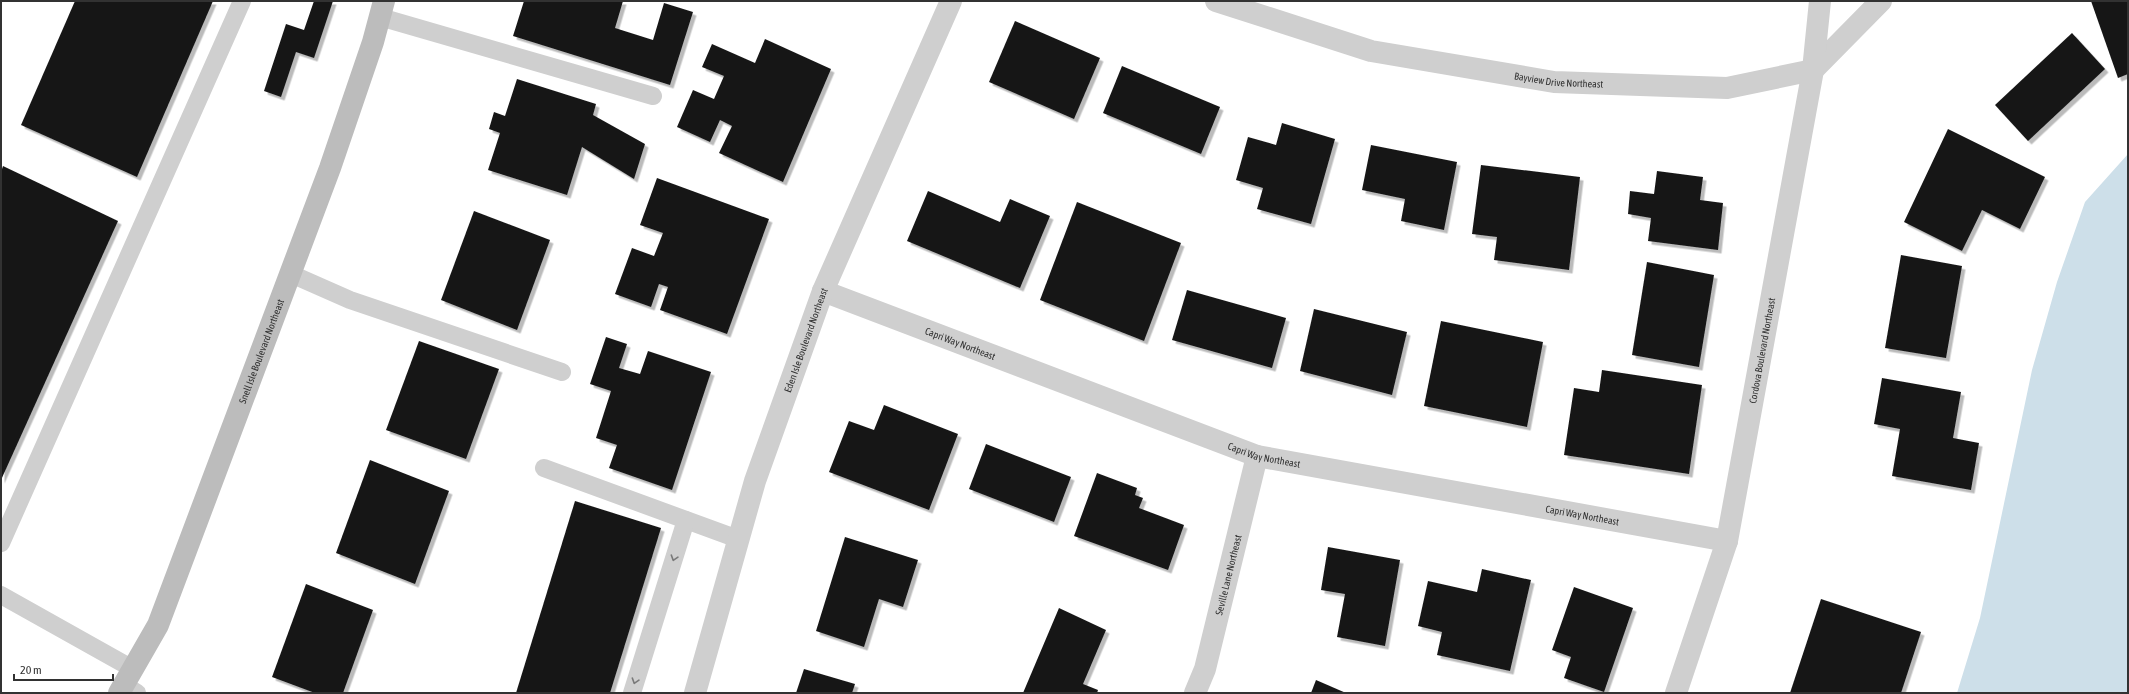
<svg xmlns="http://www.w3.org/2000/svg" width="2129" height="694" font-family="'Asap Condensed',sans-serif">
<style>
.water{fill:#cddfe9}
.building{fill:#191919;filter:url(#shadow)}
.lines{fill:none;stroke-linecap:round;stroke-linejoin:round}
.lane{stroke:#cfcfcf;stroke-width:18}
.street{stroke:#cfcfcf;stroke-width:22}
.secondary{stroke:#bcbcbc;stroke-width:22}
.oneway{stroke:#797979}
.labels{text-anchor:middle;stroke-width:4;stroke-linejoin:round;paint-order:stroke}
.street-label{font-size:10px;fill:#323232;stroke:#fff}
</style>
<defs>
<filter id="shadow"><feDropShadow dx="3.5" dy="3.5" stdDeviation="0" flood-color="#0004"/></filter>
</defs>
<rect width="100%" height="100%" fill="#fff"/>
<path class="water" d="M2128 154V693H1957L1980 618 2032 370 2057 282 2085 202Z"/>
<g class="building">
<path d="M75 1H213L137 177 21 125Z"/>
<path d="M314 1H333L314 58 296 52 281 97 264 91 286 24 304 30Z"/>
<path d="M524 1H623L615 28 653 40 664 3 693 12 670 85 513 36Z"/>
<path d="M2091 1H2128V74L2118 78Z"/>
<path d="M1015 21 1100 58 1074 119 989 82Z"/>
<path d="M2072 33 2105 69 2028 141 1995 105Z"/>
<path d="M765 39 831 69 783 182 719 153 732 126 720 120 710 142 677 127 693 90 714 99 724 76 702 67 712 44 755 63Z"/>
<path d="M1122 66 1220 107 1201 154 1103 113Z"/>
<path d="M517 79 596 104 593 115 645 144 634 179 582 147 567 195 488 170 500 133 489 129 494 112 505 116Z"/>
<path d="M1282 123 1335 139 1311 224 1257 209 1263 188 1236 180 1248 137 1276 145Z"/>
<path d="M1948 129 2045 177 2020 229 1982 210 1962 251 1904 222Z"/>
<path d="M1371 145 1457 162 1444 230 1401 221 1405 199 1362 190Z"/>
<path d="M1481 165 1580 177 1569 270 1494 260 1497 237 1472 234Z"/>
<path d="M3 166 118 221 1 480V172Z"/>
<path d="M1657 171 1703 177 1700 200 1723 203 1718 250 1648 241 1651 218 1628 214 1630 191 1654 194Z"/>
<path d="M657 178 769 219 727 334 660 310 668 287 659 284 651 307 615 294 632 248 654 256 663 233 640 225Z"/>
<path d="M928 191 1000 222 1010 199 1050 216 1020 288 907 241Z"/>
<path d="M1077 202 1181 243 1144 341 1040 300Z"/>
<path d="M474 211 550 240 517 330 441 300Z"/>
<path d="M1901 255 1962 266 1946 358 1885 348Z"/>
<path d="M1647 262 1714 275 1699 367 1632 355Z"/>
<path d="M1187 290 1286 318 1272 368 1172 340Z"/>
<path d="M1314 309 1407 332 1392 395 1300 371Z"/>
<path d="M1441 321 1543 342 1527 427 1424 406Z"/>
<path d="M606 337 627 344 619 368 640 374 648 351 711 372 672 490 609 468 617 445 596 438 611 391 590 384Z"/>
<path d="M419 341 499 369 466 459 386 430Z"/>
<path d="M1602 370 1702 385 1689 474 1564 455 1574 388 1599 392Z"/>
<path d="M1882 378 1961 392 1953 438 1979 443 1971 490 1892 476 1900 429 1874 424Z"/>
<path d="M884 405 958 434 929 510 829 472 849 421 874 430Z"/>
<path d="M986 444 1071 477 1054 522 969 489Z"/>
<path d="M370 460 449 491 415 584 336 553Z"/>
<path d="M1097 473 1137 488 1135 495 1143 498 1139 508 1184 525 1168 570 1074 536Z"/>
<path d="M575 501 661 528 610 693H516Z"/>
<path d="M845 537 918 560 903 607 879 599 864 647 816 631Z"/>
<path d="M1328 547 1400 560 1385 646 1337 637 1345 594 1321 590Z"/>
<path d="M1482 569 1531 580 1510 671 1437 655 1442 632 1418 626 1428 581 1477 592Z"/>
<path d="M306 584 373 610 343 693H315L272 677Z"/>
<path d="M1574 587 1633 608 1604 692 1564 678 1571 657 1552 650Z"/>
<path d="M1821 599 1921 632 1901 693H1790Z"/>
<path d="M1059 608 1106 630 1083 684 1098 690 1097 693H1023Z"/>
<path d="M804 669 855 684 852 693H796Z"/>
<path d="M1316 680 1346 693H1311Z"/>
</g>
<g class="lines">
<g class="lane">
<path d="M380 17 653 96"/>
<path d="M291 274 350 300 562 372"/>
<path d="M544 468 738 539"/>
<path d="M1 543 242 1"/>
<path d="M1 595 133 669"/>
<path d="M124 685 137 693"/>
<path d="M632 693 686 520"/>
</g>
<g class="street">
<path id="s1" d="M1216 1 1371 51 1554 82 1727 88 1813 70 1881 1"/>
<path id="s2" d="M823 291 1257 456 1727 541"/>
<path id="s3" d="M695 693 755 481 823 291 951 1"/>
<path id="s4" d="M1195 693 1205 669 1257 456"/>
<path id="s5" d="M1676 693 1727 541 1813 70 1820 1"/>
</g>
<path class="secondary" id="s6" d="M119 693 158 625 330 168 373 42 384 1"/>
</g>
<defs><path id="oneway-chevron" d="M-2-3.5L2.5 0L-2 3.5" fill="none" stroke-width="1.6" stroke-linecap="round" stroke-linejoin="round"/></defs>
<g class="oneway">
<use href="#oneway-chevron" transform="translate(674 558) rotate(108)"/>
<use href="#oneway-chevron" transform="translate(635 681) rotate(108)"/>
</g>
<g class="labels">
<g class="street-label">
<text dy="4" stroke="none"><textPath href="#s1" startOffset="353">Bayview Drive Northeast</textPath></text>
<text dy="4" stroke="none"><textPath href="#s3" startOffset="370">Eden Isle Boulevard Northeast</textPath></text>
<text dy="4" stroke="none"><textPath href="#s2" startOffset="147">Capri Way Northeast</textPath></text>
<text dy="4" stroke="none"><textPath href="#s5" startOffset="354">Cordova Boulevard Northeast</textPath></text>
<text dy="4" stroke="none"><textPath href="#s6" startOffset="371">Snell Isle Boulevard Northeast</textPath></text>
<text dy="4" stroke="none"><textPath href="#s2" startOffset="471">Capri Way Northeast</textPath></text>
<text dy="4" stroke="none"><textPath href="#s2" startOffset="795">Capri Way Northeast</textPath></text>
<text dy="4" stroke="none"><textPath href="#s4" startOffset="123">Seville Lane Northeast</textPath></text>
</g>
</g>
<rect width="2129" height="694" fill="none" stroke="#323232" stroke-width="4"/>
<path d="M14 674v6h99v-6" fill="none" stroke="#323232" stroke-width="2"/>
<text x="20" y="674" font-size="12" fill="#323232" stroke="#ffffff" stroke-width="3" paint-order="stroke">20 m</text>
</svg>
